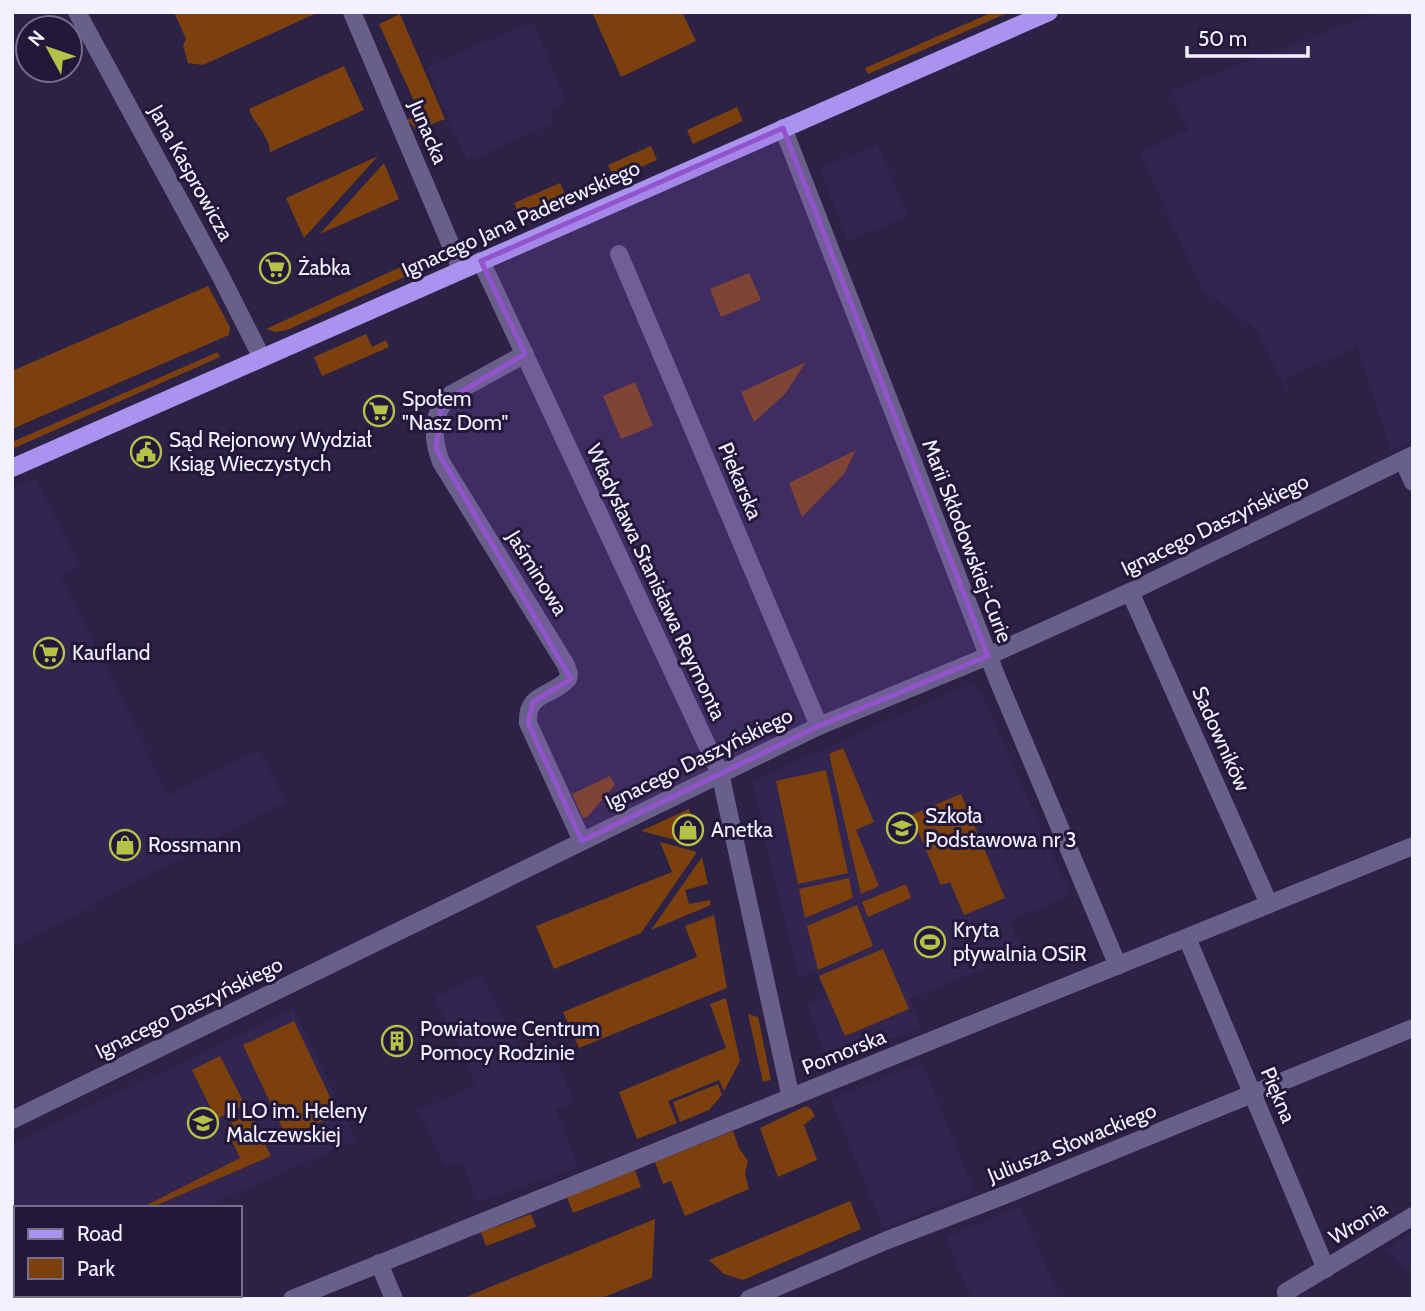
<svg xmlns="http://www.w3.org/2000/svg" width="1425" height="1311" font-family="Cabin,sans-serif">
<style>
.built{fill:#322650}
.green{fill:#7c400e}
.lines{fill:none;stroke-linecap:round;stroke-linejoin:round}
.minor{stroke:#695f8b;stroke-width:18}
.major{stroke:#a993ef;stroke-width:18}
.marked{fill:#9353cc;fill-opacity:0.2;stroke:#9353cc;stroke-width:5;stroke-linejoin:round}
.labels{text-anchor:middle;stroke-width:6;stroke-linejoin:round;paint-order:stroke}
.street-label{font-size:21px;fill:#f3f1ff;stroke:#22183a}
.poi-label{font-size:21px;fill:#f3f1ff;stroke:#22183a;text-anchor:start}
</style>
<rect width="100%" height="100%" fill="#2b2245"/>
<g class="built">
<path d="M1379 12H1413V440L1391 450 1357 346 1284 379 1290 394 1288 395 1258 331 1202 289 1140 152 1189 130 1171 91Z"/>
<path d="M533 22 566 102 549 110 554 123 467 161 426 67Z"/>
<path d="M877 145 908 215 848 241 820 169Z"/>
<path d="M36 479 79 567 60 576 168 795 259 751 286 801 12 948V489Z"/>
<path d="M968 685 980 690 1070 895 1010 920 1022 952 910 999 921 1027 828 1063 807 1005 826 996 815 971 799 979 752 782Z"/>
<path d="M482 976 526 1061 553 1050 574 1103 556 1110 578 1167 477 1202 462 1160 445 1167 419 1111 476 1085 436 998Z"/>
<path d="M293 1009 356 1140 202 1208H16V1240L12 1241V1145Z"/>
<path d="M922 1063 974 1192 884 1228 831 1100Z"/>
<path d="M1020 1206 1060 1299H972L946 1238Z"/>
<path d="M1413 1233V1273L1386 1249Z"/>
</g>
<g class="green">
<path d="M174 12H319L203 65 188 63 183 45 186 39Z"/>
<path d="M592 12H682L696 41 621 77Z"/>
<path d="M993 12H1010L868 74 865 68Z"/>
<path d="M400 14 445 119 417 130 407 120 420 114 379 24Z"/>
<path d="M344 66 364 110 270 152C269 134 254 125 249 109Z"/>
<path d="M737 107 743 121 693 144 687 130Z"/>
<path d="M651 146 657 160 614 179 608 165Z"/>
<path d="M378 156 304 238 286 198Z"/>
<path d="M384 163 399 199 320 234Z"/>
<path d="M560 183 565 194 519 214 514 203Z"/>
<path d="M407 264 411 274 287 330 276 332 266 329Z"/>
<path d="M749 273 761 300 721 317 710 289Z"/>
<path d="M208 286 230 327 229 335 12 429V371Z"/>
<path d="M366 334 372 347 386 340 389 347 322 376 314 357Z"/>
<path d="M218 352 220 357 12 449V442Z"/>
<path d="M806 362 785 394 754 422 741 392Z"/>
<path d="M635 382 653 426 621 439 603 396Z"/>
<path d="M856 450 844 474 802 517 789 483Z"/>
<path d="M843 748 874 822 856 830 879 886 861 894 829 754Z"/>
<path d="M826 770 848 873 798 884 776 781Z"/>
<path d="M610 776 615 785 587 817 583 818 572 794Z"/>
<path d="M961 794 1005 898 964 915 950 882 941 885 911 815Z"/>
<path d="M689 809 692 816 676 822 684 842 641 831Z"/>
<path d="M660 842 697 852 641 933 554 969 536 926 672 872Z"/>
<path d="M702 857 708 884 685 890 689 904 710 900 711 905 651 930Z"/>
<path d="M849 878 853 898 805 918 799 889Z"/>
<path d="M906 884 911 898 868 917 862 902Z"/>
<path d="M857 905 873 946 818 970 807 926Z"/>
<path d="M714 915 727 988 579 1048 563 1012 697 957 685 926Z"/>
<path d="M883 949 909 1009 845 1036 819 976Z"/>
<path d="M726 998 740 1061 724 1091 719 1080 668 1101 677 1123 637 1139 619 1092 726 1048 710 1004Z"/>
<path d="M748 1014 758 1017 771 1080 763 1082Z"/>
<path d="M294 1021 338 1114 287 1138 243 1045Z"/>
<path d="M220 1056 245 1105 216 1119 192 1070Z"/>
<path d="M718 1084 722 1095 709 1110 680 1122 673 1102Z"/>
<path d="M806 1106 811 1109 815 1116 804 1125 817 1160 778 1177 760 1128Z"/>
<path d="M250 1114 271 1156 150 1208H141L240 1158 225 1126Z"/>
<path d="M733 1131 739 1148 748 1161 745 1174 749 1189 685 1216 671 1181 663 1184 655 1162Z"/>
<path d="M635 1170 641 1187 573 1213 567 1197Z"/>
<path d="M850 1201 861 1229 743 1280 724 1274 709 1260Z"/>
<path d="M531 1214 536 1227 486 1246 481 1232Z"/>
<path d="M655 1219 652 1278 599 1299H461Z"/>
</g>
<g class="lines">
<g class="minor">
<path d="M77 12 219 273 262 358"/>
<path d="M352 12 461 269"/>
<path d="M783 128 997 678 1118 966"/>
<path d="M619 254 819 726"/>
<path d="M481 261 720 773 791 1098"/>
<path d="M525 354 450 395C431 414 432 439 441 462L566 665 569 674 568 679C552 697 526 692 528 723L582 841"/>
<path d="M1403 460 1413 482"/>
<path d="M1130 592 1269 904"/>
<path d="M1187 938 1326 1269"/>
<path d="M12 1120 819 726 988 656 1130 592 1413 455"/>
<path d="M379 1263 394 1299"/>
<path d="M292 1299 1413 846"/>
<path d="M749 1299 885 1241 1005 1195 1413 1028"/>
<path d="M1288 1299 1286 1292 1413 1216"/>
</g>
<path class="major" d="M12 468 1049 12"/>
</g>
<path class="marked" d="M783 128 988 656 819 726 582 841 528 723 533 702 571 679 436 449 442 403 525 354 481 261Z"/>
<defs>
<g id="supermarket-ring" transform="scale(1.575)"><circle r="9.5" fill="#22183a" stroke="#b6c148" stroke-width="1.5"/><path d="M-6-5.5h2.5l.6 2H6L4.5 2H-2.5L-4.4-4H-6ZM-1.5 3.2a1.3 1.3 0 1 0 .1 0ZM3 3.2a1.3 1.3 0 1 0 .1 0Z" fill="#b6c148"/></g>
<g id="civic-ring" transform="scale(1.575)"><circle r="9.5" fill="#22183a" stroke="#b6c148" stroke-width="1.5"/><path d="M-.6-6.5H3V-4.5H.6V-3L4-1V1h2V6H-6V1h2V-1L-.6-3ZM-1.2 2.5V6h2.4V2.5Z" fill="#b6c148"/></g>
<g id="school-ring" transform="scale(1.575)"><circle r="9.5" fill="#22183a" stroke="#b6c148" stroke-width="1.5"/><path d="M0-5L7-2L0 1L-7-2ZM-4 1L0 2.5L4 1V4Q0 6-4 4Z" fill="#b6c148"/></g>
<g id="shop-ring" transform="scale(1.575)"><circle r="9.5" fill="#22183a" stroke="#b6c148" stroke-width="1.5"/><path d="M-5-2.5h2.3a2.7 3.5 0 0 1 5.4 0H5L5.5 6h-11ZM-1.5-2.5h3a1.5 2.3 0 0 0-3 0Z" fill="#b6c148"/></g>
<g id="stadium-ring" transform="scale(1.575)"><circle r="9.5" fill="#22183a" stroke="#b6c148" stroke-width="1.5"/><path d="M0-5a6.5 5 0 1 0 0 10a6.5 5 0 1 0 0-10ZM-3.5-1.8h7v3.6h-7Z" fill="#b6c148"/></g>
<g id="building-ring" transform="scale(1.575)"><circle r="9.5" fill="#22183a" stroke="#b6c148" stroke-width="1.5"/><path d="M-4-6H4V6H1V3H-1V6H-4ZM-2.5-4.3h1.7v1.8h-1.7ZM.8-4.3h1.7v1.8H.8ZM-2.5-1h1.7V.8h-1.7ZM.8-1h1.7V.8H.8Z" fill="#b6c148"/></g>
</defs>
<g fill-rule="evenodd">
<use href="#supermarket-ring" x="275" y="268"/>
<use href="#supermarket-ring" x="379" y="411"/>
<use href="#civic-ring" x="146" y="452"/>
<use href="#supermarket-ring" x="49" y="653"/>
<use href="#school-ring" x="902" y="828"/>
<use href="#shop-ring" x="688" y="830"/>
<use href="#shop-ring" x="125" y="845"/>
<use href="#stadium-ring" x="930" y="942"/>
<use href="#building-ring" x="397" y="1041"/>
<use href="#school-ring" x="203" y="1123"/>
</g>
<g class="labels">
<g class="street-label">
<text transform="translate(428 132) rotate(67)" y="7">Junacka</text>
<text transform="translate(191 173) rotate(61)" y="7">Jana Kasprowicza</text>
<text transform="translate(521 219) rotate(-24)" y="7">Ignacego Jana Paderewskiego</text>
<text transform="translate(740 481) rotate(67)" y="7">Piekarska</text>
<text transform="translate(1215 525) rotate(-26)" y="7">Ignacego Daszyńskiego</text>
<text transform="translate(967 541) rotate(69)" y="7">Marii Skłodowskiej-Curie</text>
<text transform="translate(537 573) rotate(58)" y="7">Jaśminowa</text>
<text transform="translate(656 582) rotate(65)" y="7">Władysława Stanisława Reymonta</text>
<text transform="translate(1221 739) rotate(66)" y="7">Sadowników</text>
<text transform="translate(699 759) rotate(-26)" y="7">Ignacego Daszyńskiego</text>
<text transform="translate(189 1008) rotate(-26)" y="7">Ignacego Daszyńskiego</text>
<text transform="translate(844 1052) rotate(-22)" y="7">Pomorska</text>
<text transform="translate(1278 1095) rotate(67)" y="7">Piękna</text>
<text transform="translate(1072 1143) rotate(-22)" y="7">Juliusza Słowackiego</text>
<text transform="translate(1358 1223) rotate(-31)" y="7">Wronia</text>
</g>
<g class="poi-label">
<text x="298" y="275">Żabka</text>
<text x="402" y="406">Społem<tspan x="402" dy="24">"Nasz Dom"</tspan></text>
<text x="169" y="447">Sąd Rejonowy Wydział<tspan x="169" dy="24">Ksiąg Wieczystych</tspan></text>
<text x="72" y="660">Kaufland</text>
<text x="925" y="823">Szkoła<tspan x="925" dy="24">Podstawowa nr 3</tspan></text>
<text x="711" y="837">Anetka</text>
<text x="148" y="852">Rossmann</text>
<text x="953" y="937">Kryta<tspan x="953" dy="24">pływalnia OSiR</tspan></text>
<text x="420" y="1036">Powiatowe Centrum<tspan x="420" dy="24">Pomocy Rodzinie</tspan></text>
<text x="226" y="1118">II LO im. Heleny<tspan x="226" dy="24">Malczewskiej</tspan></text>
</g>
</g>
<rect width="1425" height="1311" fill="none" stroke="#f3f1ff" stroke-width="28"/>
<rect x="14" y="1206" width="228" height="91" fill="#22183a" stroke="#766f89" stroke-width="2"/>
<rect x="28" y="1229" width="35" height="10" fill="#a993ef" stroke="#766f89" stroke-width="2"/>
<text x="77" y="1241" font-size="21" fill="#f3f1ff">Road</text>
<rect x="28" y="1258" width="35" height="21" fill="#7c400e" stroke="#766f89" stroke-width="2"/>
<text x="77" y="1276" font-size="21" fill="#f3f1ff">Park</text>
<g transform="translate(49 49) rotate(310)"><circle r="33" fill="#22183a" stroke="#766f89" stroke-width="2"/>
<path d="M0-5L12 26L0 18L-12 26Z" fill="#b6c148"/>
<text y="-10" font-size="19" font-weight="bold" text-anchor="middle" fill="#f3f1ff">N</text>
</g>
<path d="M1187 46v10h121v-10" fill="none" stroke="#f3f1ff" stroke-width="3.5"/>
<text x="1198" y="46" font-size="21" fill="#f3f1ff" stroke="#22183a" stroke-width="5" paint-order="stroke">50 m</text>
</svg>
